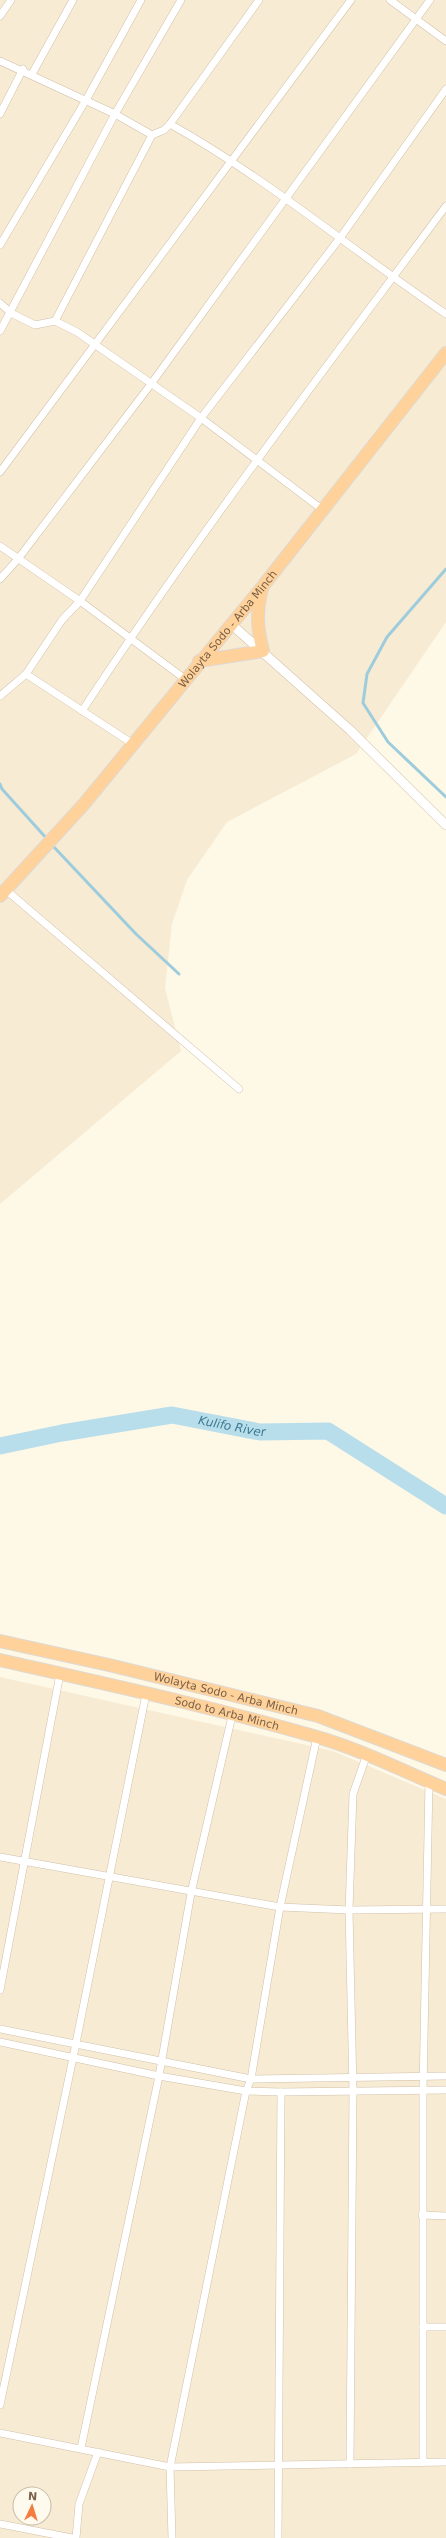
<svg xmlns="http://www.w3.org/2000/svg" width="446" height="2538" font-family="'DejaVu Sans',sans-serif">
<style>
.residential{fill:#f7ebd3;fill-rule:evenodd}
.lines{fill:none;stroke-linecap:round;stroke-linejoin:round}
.stream{stroke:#9dccdd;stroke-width:3}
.river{stroke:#b8ddeb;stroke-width:17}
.minor-casing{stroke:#d2c0aa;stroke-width:8}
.tertiary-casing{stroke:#d2c0aa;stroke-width:10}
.trunk-casing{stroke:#dfd9d3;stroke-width:14}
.minor{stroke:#fff;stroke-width:7}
.tertiary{stroke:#fff;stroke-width:9}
.trunk{stroke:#fed29a;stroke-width:12}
.labels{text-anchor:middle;stroke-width:4;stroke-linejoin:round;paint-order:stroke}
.street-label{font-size:11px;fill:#7b6047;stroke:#fffaee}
.water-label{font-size:12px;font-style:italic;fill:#3e7a90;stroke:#fffaee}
</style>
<rect width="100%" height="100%" fill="#fef8e6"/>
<g class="residential">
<path d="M0 0H446V622L356 754 227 822 187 880 172 924 165 988 181 1051 0 1204Z"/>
<path d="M0 1677 333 1751 446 1799V2538H0ZM20 2494H44V2518H20Z"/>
</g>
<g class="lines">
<g class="stream">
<path d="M446 569 387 637 367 674 363 703 388 742 446 797"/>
<path d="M0 784 2 789 48 840"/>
<path d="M52 845 136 934 179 974"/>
</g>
<path class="river" id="s1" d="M0 1446 62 1433 172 1415 260 1432 328 1431 446 1506"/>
<g class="minor-casing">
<g id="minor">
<path d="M390 0 446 41"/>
<path d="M0 16 11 0"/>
<path d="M0 61 115 114 152 135"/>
<path d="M32 74 73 0"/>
<path d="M0 114 23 69"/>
<path d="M170 124C268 179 353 251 446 314"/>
<path d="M0 245 86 100 141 0"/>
<path d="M0 303 11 313 35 325 55 321 77 332 201 418 323 510"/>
<path d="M55 321 152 135 164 130 170 124 259 0"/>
<path d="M0 331 115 114 181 0"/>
<path d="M0 472 351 0"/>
<path d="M0 546 80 601 185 679"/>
<path d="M0 579 18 559 151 384 430 0"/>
<path d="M26 674 133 744"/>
<path d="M0 696 26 674 62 620 80 601 201 418 340 238 446 89"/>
<path d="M82 711C196 537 322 373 446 206"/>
<path d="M6 890 239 1089"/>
<path d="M0 1857 280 1907 349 1910 446 1909"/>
<path d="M0 1990 60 1674"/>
<path d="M0 2029 251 2079 446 2076"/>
<path d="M0 2042 159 2076 246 2091 281 2092 446 2090"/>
<path d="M422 2215 446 2216"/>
<path d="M423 2327H446"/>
<path d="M0 2405 73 2058 146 1694"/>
<path d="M0 2433 170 2467 446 2462"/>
<path d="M81 2448 159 2076 191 1893 232 1716"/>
<path d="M423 2462V2090L429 1782"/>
<path d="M350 2464 353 2091 349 1910 353 1794 367 1754"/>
<path d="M0 2524 72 2538"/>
<path d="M76 2538 79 2504 98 2452"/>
<path d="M172 2538 170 2467 246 2091 251 2079 280 1907 317 1737"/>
<path d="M278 2538 281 2092"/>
</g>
</g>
<g class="tertiary-casing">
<path id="tertiary" d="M231 624 350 730 446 825"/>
</g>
<g class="trunk-casing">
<g id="trunk">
<path d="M199 661 263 651C257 628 256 612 262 589"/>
<path id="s2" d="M0 896 84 804 263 586 446 353"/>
<path id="s3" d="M0 1641 109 1665 318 1716 446 1765"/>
<path id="s4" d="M0 1660C106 1684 213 1707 317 1737 362 1750 403 1771 446 1789"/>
</g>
</g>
<use href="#minor" class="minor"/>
<use href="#tertiary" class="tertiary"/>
<use href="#trunk" class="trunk"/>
</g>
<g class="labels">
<g class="street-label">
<text dy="4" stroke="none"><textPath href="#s2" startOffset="351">Wolayta Sodo - Arba Minch</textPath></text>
<text dy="4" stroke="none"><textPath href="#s3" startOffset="232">Wolayta Sodo - Arba Minch</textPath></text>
<text dy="4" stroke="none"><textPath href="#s4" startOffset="233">Sodo to Arba Minch</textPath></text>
</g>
<g class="water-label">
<text dy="4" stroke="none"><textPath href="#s1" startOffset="236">Kulifo River</textPath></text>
</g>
</g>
<g transform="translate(32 2506) rotate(4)"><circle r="19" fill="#fffaee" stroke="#cabcab"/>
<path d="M0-3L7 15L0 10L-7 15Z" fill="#f47c3f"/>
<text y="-6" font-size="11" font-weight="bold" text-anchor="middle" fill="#7b6047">N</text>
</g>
</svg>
